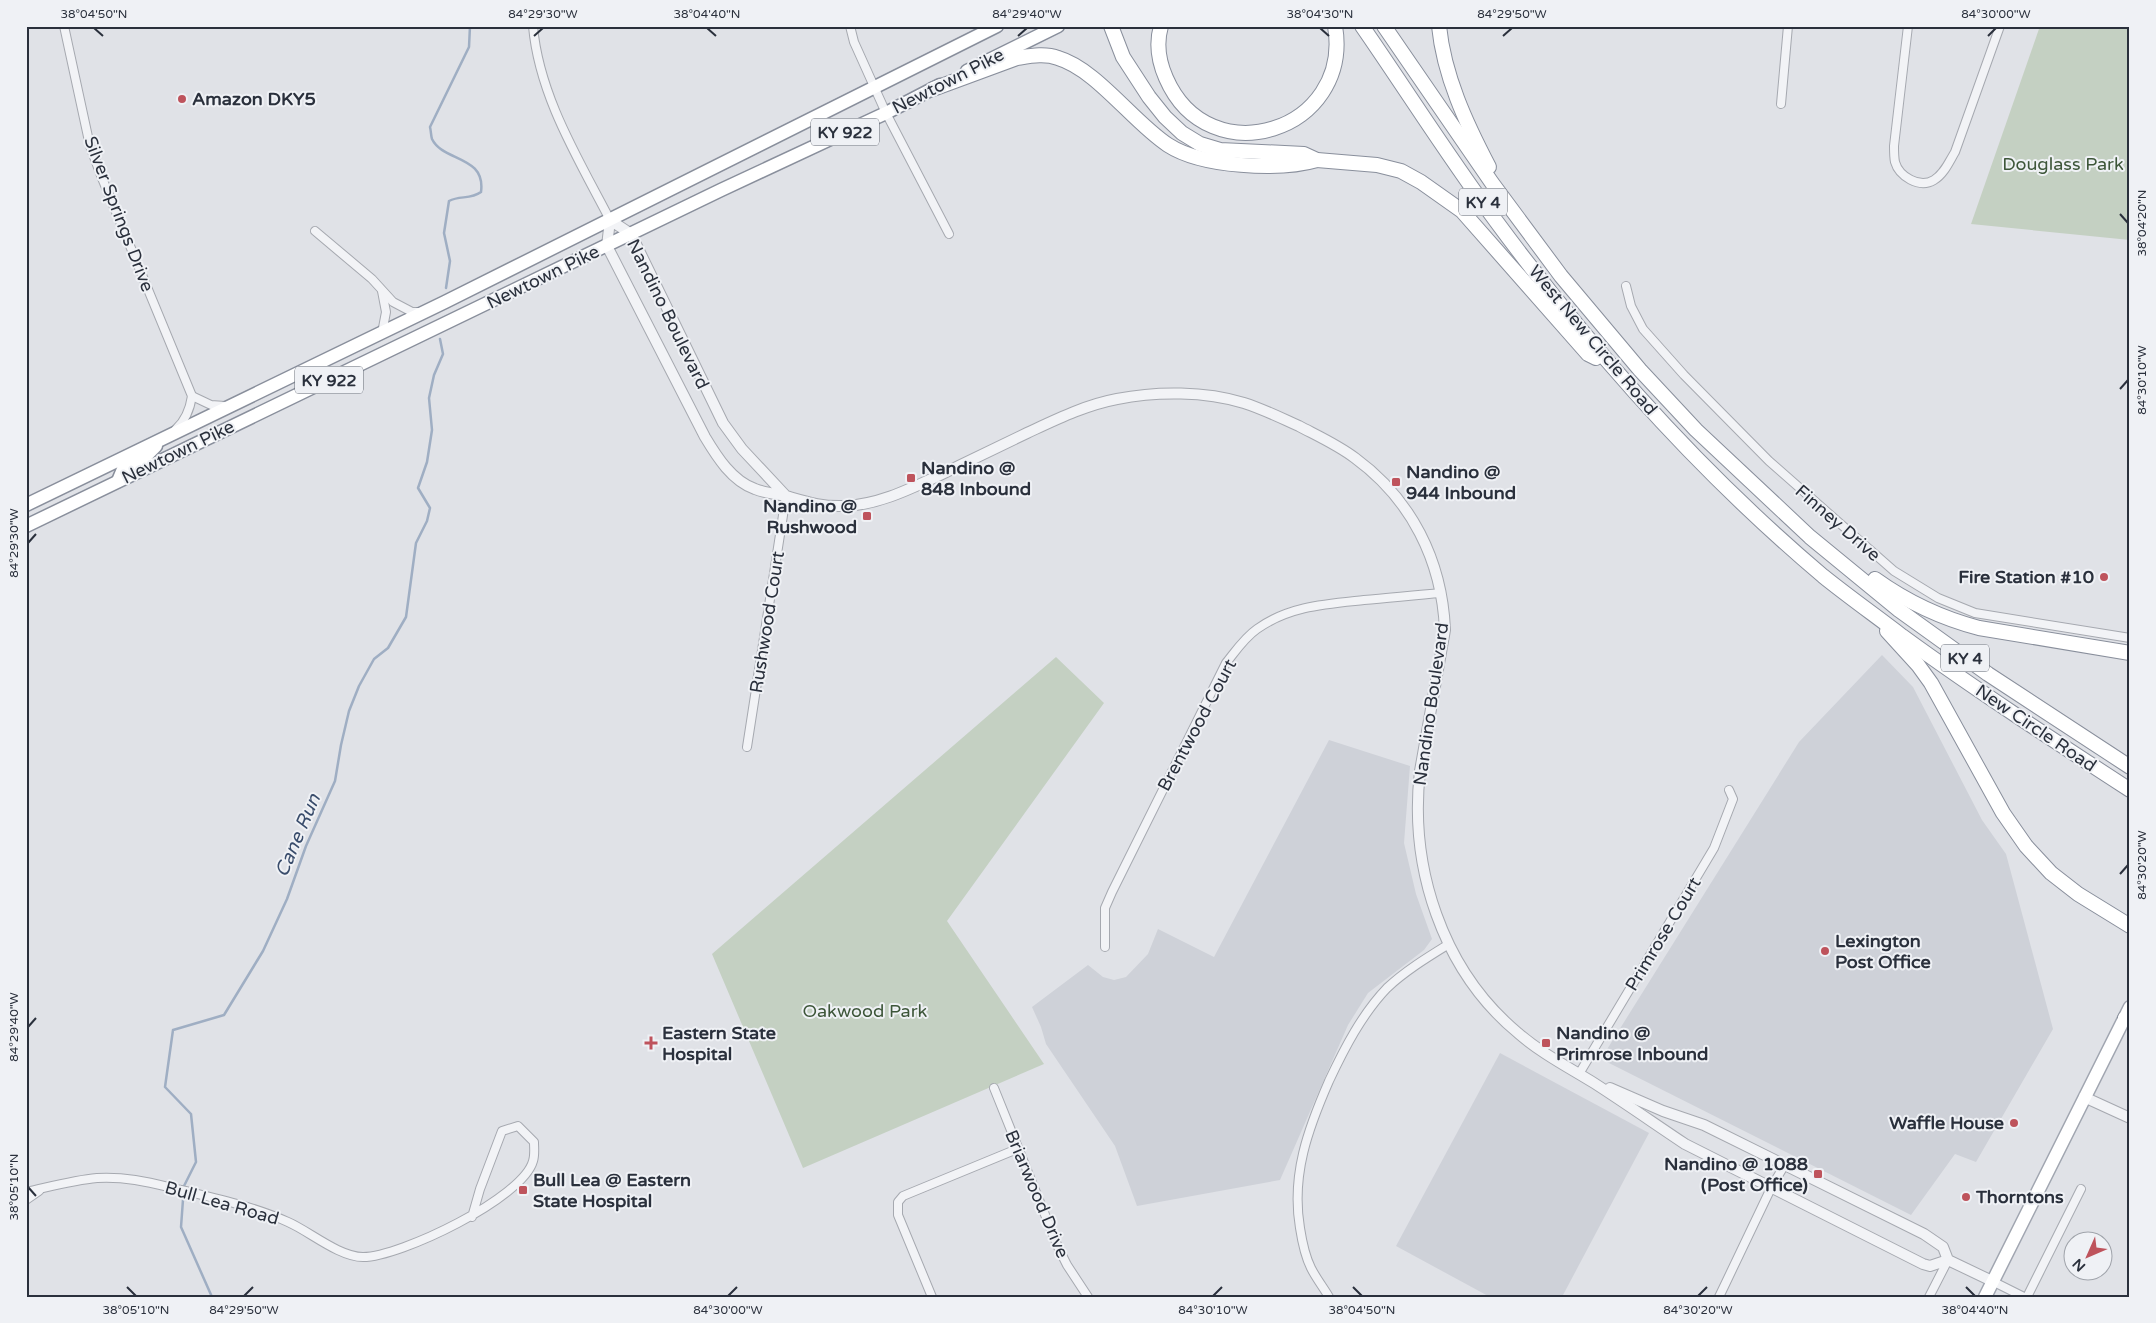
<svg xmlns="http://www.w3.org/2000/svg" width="2156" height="1323" font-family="'Varela Round',sans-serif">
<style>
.built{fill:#ced1d8}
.green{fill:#c4d0c2}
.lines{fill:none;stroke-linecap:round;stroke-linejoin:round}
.stream{stroke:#9faec3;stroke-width:2.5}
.minor-casing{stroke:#a6a9b0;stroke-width:10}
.tertiary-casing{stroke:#a6a9b0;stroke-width:12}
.primary-casing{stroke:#a1a6b1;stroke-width:15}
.trunk-casing{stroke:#898f9c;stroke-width:15}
.motorway-casing{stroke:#898f9c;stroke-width:16}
.minor{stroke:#f2f3f6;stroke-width:8}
.tertiary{stroke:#f2f3f6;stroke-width:10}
.primary{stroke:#fff;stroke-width:12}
.trunk{stroke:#fff;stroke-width:12}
.motorway{stroke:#fff;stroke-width:14}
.ticks{fill:none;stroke:#2a303c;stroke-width:2}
.poi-dot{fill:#be535c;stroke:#eff1f5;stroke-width:2}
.labels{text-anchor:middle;stroke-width:4;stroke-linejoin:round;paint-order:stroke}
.shield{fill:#eff1f5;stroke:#656a74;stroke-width:1}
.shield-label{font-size:16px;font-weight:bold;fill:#2a303c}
.street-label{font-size:18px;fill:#2a303c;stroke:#eff1f5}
.poi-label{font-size:18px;font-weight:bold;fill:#2a303c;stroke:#eff1f5;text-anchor:start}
.park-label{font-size:18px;fill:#3d5639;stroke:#eff1f5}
.water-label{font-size:19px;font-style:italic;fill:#394c6b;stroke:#eff1f5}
.neatline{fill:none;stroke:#2a303c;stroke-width:2}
.ticks-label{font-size:12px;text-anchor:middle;fill:#2a303c}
</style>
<rect width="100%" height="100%" fill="#e0e2e7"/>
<g class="built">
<path d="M1882 655 1913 687 1982 820 2006 854 2053 1029 1976 1162 1955 1154 1911 1215 1601 1059 1799 742Z"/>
<path d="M1329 740 1410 766 1404 843 1416 894 1432 939 1424 950 1368 993 1348 1025 1280 1180 1137 1206 1115 1146 1046 1044 1041 1027 1032 1007 1088 965 1103 977 1114 980 1126 977 1148 954 1158 929 1214 957Z"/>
<path d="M1500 1053 1649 1133 1562 1297H1490L1396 1246Z"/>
</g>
<g class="green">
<path d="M2040 26H2130V240L1971 224Z"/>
<path d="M1056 657 1104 703 947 921 1044 1064 803 1168 712 954Z"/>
</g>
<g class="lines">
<g class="stream">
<path d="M446 288 450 261 444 233 449 201C460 195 470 200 481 192 486 155 443 162 432 139 431 136 431 131 430 127L469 47 470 26"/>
<path d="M212 1297 181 1227 184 1186 196 1162 191 1114 165 1087 173 1030 224 1015 263 951 287 899 306 846 335 781 341 745 349 711 359 686 374 659 388 648 406 617 416 543 427 521 430 508 418 488 427 462 432 430 429 398 434 375 443 354 440 339"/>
</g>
<g class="minor-casing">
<g id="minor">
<path d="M64 26 90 146 102 178 192 396C190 409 186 420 176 429"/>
<path d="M533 26C539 96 579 160 610 220"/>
<path d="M850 26 854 42 886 113 949 234"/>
<path d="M1908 26 1894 146C1894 151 1894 157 1895 162 1899 176 1919 189 1934 180 1944 174 1949 162 1955 152L2000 26"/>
<path d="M1781 104 1788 26"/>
<path d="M315 231 372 279 393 302 412 312H419"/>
<path d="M1626 286 1631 306 1643 329 1684 375 1769 461 1894 571 1938 598 1975 613 2130 638"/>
<path d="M382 333 386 312 382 291"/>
<path d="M192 396 211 405 225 406"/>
<path d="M747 747 786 496"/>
<path d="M1105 947V908L1112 892 1226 663C1235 652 1244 638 1257 629 1289 606 1326 604 1364 600 1389 598 1415 595 1441 593"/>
<path d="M1579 1074 1714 848 1733 799 1729 790"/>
<path d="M994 1088 1058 1247 1067 1265 1088 1297"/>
<path d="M26 1192C49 1187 74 1180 97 1178 131 1176 158 1185 190 1192 223 1200 257 1208 288 1222 309 1231 339 1257 363 1257 400 1257 523 1198 533 1161 535 1155 534 1148 534 1142L518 1126 502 1131 480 1189 472 1217"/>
<path d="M26 1200 39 1191"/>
<path d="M1992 1281 2024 1297"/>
<path d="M932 1297 898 1215V1202L903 1196 1017 1149"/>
<path d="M1329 1297C1323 1287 1316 1278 1311 1268 1305 1256 1302 1241 1300 1228 1291 1175 1308 1129 1329 1081 1344 1049 1362 1014 1387 988 1405 971 1428 957 1449 944"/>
<path d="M1719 1297 1772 1186 1784 1166"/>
<path d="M1929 1297 1948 1260"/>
<path d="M2027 1297 2081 1189"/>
</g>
</g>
<g class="tertiary-casing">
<g id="tertiary">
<path d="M786 496 742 449 723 423 631 234 610 220 607 246 705 437C717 457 732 481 755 489 765 493 776 494 786 496 807 502 822 507 844 506 878 505 910 489 940 475 969 461 998 447 1027 433 1055 420 1085 405 1117 399 1157 391 1205 391 1244 403 1263 409 1281 418 1299 426 1318 436 1338 445 1355 458 1411 499 1442 560 1445 630L1420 771C1409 867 1442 970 1518 1033 1541 1053 1568 1067 1594 1083 1625 1103 1655 1124 1685 1144L1923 1264 1930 1266 1948 1260"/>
<path d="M1610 1088 1663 1111 1704 1125 1924 1234 1943 1247 1948 1260 1992 1281"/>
<path d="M2084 1097 2130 1118"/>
</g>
</g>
<g class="primary-casing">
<path id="primary" d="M1985 1297 2130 1007"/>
</g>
<g class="trunk-casing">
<g id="trunk">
<path d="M967 71 1058 26"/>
<path d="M118 481 123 469 144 458 156 446"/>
<path d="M26 505 445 302 997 26"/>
<path d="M26 526 721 190 886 113 940 85"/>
</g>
</g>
<g class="motorway-casing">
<g id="motorway">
<path d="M1111 26 1123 57 1149 97 1165 117 1182 133 1200 144 1220 150 1304 154 1317 160 1377 165 1401 171 1421 182 1462 211 1588 354 1596 358"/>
<path d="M1161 26C1156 43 1159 62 1166 78 1209 177 1353 131 1335 26"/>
<path d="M1362 26C1407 91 1449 158 1496 221 1592 351 1700 472 1823 576 1849 597 1876 616 1902 636 1976 690 2053 740 2130 790"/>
<path d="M1384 26 1492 183 1561 276 1640 370 1696 430 1810 537 1899 610 1988 674 2130 767"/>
<path d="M1439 26C1444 76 1466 123 1489 167"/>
<path d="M933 89 1017 58C1030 56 1045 53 1058 58 1096 69 1134 123 1168 145 1202 167 1279 171 1317 160"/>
<path d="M1875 579C1907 602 1941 618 1979 628L2130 653"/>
<path d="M1887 631 1918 665 1931 683 2003 813 2026 846 2051 873 2078 894 2130 926"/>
<path d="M2125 1018 2130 1015"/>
</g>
</g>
<use href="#minor" class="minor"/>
<use href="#tertiary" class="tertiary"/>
<use href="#primary" class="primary"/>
<use href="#trunk" class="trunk"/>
<use href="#motorway" class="motorway"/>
</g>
<path class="ticks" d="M94 28 103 36M707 28 716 36M1320 28 1329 36M534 36 543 28M1018 36 1027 28M1503 36 1512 28M1988 36 1996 28M2120 214 2128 223M2120 389 2128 380M28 543 36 534M2120 874 2128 865M28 1027 36 1018M28 1187 36 1196M127 1287 136 1296M1353 1287 1362 1296M1966 1287 1975 1296M244 1296 253 1287M728 1296 737 1287M1213 1296 1222 1287M1698 1296 1707 1287"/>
<g class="poi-dot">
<circle cx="182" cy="99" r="5"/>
<rect x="906" y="473" width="10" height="10" rx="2.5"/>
<rect x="1391" y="477" width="10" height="10" rx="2.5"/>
<rect x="862" y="511" width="10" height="10" rx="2.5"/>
<circle cx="2104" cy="577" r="5"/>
<circle cx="1825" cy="951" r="5"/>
<path d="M648.5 1035.5h5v5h5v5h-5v5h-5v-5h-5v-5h5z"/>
<rect x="1541" y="1038" width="10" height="10" rx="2.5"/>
<circle cx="2014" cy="1123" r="5"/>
<rect x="1813" y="1169" width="10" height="10" rx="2.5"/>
<rect x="518" y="1185" width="10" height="10" rx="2.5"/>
<circle cx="1966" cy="1197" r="5"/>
</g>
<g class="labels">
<g class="shield">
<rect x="811" y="118.5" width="68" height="27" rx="4"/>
<rect x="1459" y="188.5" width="48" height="27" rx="4"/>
<rect x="295" y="366.5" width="68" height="27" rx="4"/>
<rect x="1941" y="644.5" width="48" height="27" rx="4"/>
</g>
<g class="shield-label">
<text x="845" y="138">KY 922</text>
<text x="1483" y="208">KY 4</text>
<text x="329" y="386">KY 922</text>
<text x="1965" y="664">KY 4</text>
</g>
<g class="street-label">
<text transform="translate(948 81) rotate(-27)" y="6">Newtown Pike</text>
<text transform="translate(119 214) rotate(69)" y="6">Silver Springs Drive</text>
<text transform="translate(543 277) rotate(-26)" y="6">Newtown Pike</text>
<text transform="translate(668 314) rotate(64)" y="6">Nandino Boulevard</text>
<text transform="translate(1593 340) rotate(50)" y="6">West New Circle Road</text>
<text transform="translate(178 452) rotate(-26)" y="6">Newtown Pike</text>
<text transform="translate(1838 523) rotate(41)" y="6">Finney Drive</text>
<text transform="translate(767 622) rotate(-81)" y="6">Rushwood Court</text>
<text transform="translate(1431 704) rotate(-82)" y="6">Nandino Boulevard</text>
<text transform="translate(1197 725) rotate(-62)" y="6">Brentwood Court</text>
<text transform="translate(2036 728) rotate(34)" y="6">New Circle Road</text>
<text transform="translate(1663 934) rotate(-59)" y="6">Primrose Court</text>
<text transform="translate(1037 1194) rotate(67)" y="6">Briarwood Drive</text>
<text transform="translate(222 1203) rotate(16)" y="6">Bull Lea Road</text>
</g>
<g class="poi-label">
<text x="192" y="105">Amazon DKY5</text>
<text x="921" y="474">Nandino @<tspan x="921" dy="21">848 Inbound</tspan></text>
<text x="1406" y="478">Nandino @<tspan x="1406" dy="21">944 Inbound</tspan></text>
<text x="857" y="512" text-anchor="end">Nandino @<tspan x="857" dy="21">Rushwood</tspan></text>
<text x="2094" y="583" text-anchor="end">Fire Station #10</text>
<text x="1835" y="947">Lexington<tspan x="1835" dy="21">Post Office</tspan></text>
<text x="662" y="1039">Eastern State<tspan x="662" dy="21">Hospital</tspan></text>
<text x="1556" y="1039">Nandino @<tspan x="1556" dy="21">Primrose Inbound</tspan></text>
<text x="2004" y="1129" text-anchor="end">Waffle House</text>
<text x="1808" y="1170" text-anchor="end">Nandino @ 1088<tspan x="1808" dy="21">(Post Office)</tspan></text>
<text x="533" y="1186">Bull Lea @ Eastern<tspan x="533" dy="21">State Hospital</tspan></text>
<text x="1976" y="1203">Thorntons</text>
</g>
<g class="park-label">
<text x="2063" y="170">Douglass Park</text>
<text x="865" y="1017">Oakwood Park</text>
</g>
<g class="water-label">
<text transform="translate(297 835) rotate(-67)" y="7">Cane Run</text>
</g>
</g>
<rect width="2156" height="1323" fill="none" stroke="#eff1f5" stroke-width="55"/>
<g transform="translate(2088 1256) rotate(225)"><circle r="24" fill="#eff1f5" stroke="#a0a4ab"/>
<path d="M0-4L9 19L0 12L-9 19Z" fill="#be535c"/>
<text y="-8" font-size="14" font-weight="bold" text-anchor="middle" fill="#2a303c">N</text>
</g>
<rect x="28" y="28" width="2100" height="1268" class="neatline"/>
<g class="ticks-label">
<text x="94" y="18">38°04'50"N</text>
<text x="543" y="18">84°29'30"W</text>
<text x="707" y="18">38°04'40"N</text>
<text x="1027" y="18">84°29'40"W</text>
<text x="1320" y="18">38°04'30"N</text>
<text x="1512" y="18">84°29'50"W</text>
<text x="1996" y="18">84°30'00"W</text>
<text transform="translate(2142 223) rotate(-90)" y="4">38°04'20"N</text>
<text transform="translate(2142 380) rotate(-90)" y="4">84°30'10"W</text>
<text transform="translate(14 543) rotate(-90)" y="4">84°29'30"W</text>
<text transform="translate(2142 865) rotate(-90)" y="4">84°30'20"W</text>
<text transform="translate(14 1027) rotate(-90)" y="4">84°29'40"W</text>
<text transform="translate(14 1187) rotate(-90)" y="4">38°05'10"N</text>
<text x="136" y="1314">38°05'10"N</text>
<text x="244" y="1314">84°29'50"W</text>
<text x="728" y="1314">84°30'00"W</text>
<text x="1213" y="1314">84°30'10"W</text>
<text x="1362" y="1314">38°04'50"N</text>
<text x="1698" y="1314">84°30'20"W</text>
<text x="1975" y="1314">38°04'40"N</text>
</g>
</svg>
